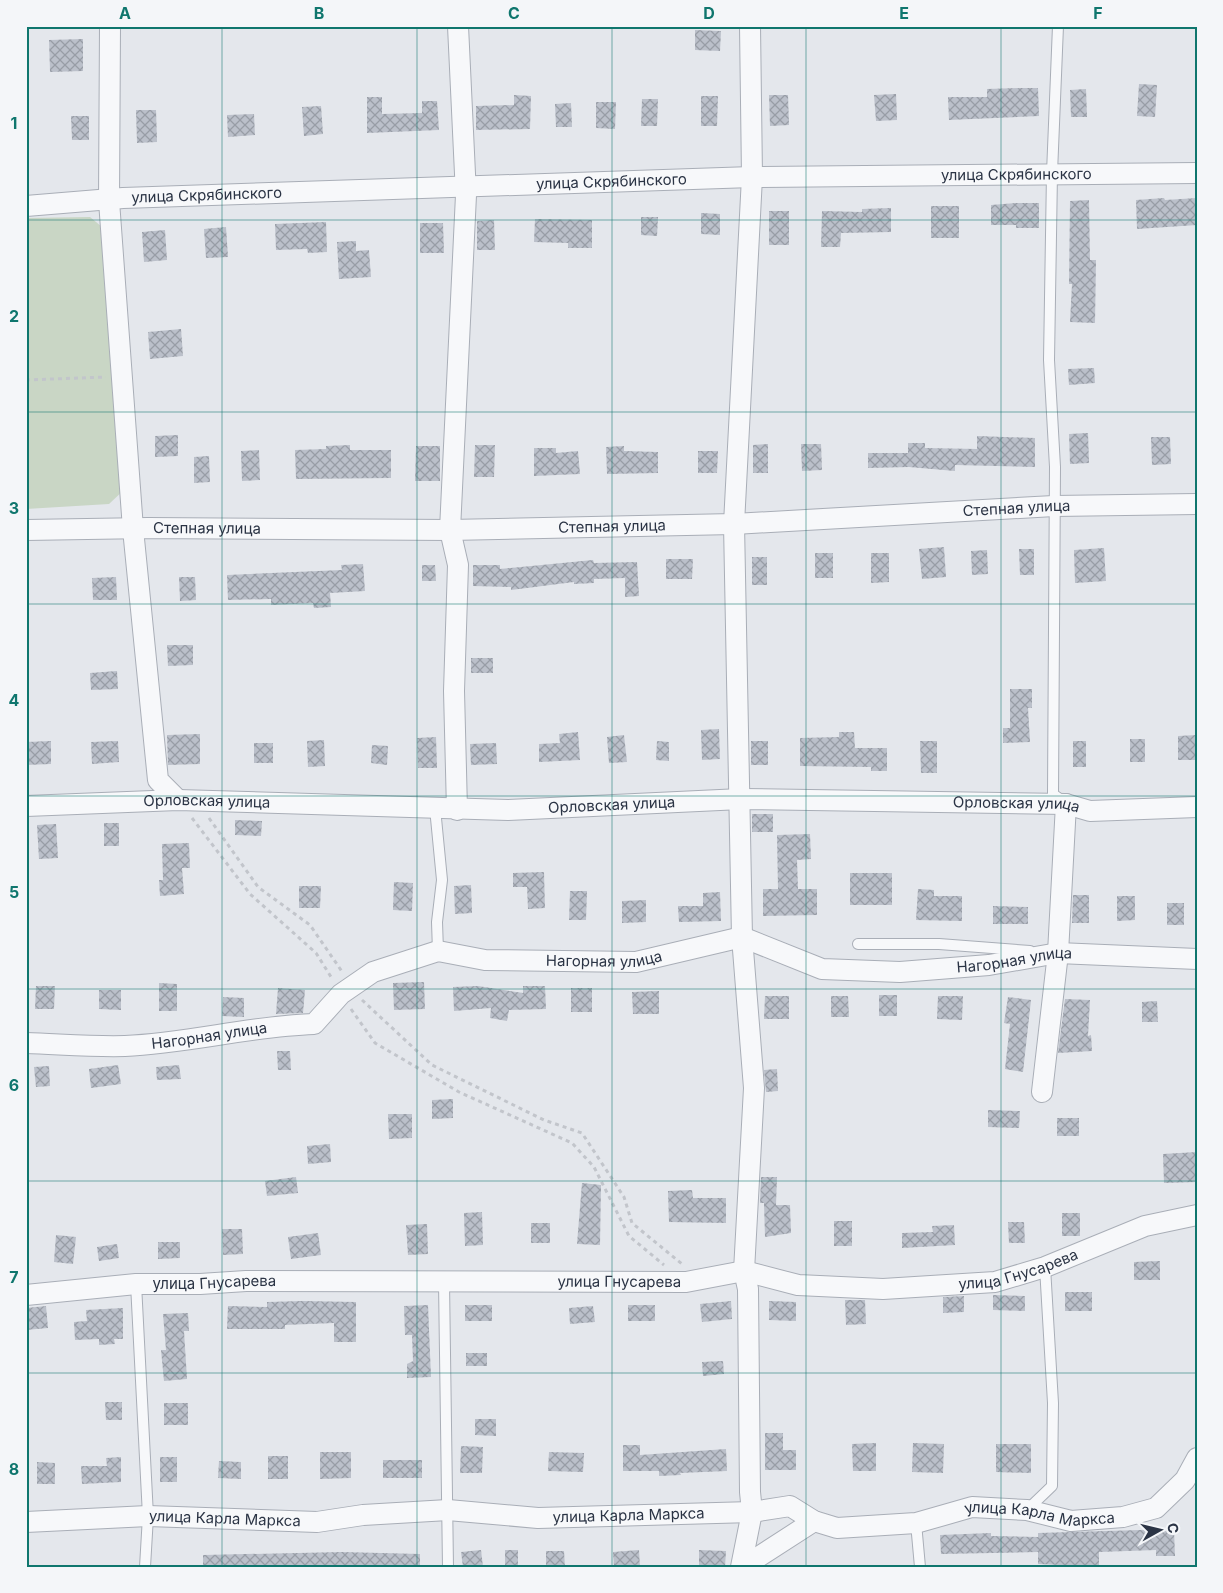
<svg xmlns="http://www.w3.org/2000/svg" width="1223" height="1593" font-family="Inter,sans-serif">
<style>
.green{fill:#c9d6c5}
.building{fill:url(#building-cross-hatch)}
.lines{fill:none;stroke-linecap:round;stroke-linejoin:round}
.lane-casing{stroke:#a9aeb7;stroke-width:12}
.street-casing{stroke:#a9aeb7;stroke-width:22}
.path{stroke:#c2c5cb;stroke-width:3;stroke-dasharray:4 4;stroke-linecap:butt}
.lane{stroke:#f7f8fa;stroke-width:10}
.street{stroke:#f7f8fa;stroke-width:20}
.grid{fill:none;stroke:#0f766e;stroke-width:1;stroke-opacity:0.55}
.labels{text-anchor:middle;stroke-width:4.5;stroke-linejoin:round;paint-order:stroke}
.street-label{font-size:15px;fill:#2b3445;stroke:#f4f6f9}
.neatline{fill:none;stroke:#0f766e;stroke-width:2}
.grid-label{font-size:16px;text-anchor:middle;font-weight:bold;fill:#0f766e}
</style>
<defs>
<pattern id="building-cross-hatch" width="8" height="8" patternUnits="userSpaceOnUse" patternTransform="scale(1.25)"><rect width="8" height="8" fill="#bbc0ca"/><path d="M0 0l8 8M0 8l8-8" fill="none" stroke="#989da6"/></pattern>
</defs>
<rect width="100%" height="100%" fill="#e4e7ec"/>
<path class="green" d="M90 217 108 232 126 488 109 504 26 509V218Z"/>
<g class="building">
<path d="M695 30 721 31 720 51 695 50Z"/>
<path d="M83 39V71L50 72 49 40Z"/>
<path d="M1139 84 1157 85 1155 117 1137 116Z"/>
<path d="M1022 88H1038L1039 116 949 120 948 97H987V89Z"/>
<path d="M1086 89 1087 117H1071L1070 90Z"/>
<path d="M896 94 897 120 876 121 874 95Z"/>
<path d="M514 95 531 96 530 129 476 130V106L514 105Z"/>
<path d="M769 95H788L789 125 770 126Z"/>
<path d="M701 96H718L717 126H701Z"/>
<path d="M367 97H382V114L422 113V101H437L439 130 367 133Z"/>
<path d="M642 99H658L657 126H641Z"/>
<path d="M596 102H616L615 129 596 128Z"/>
<path d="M571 103 572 127H556L555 104Z"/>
<path d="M321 106 323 134 304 136 302 107Z"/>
<path d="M136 110H156L157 142 137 143Z"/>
<path d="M254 114 255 135 228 137 227 115Z"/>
<path d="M71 116H89V140H72Z"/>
<path d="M1164 198 1165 200 1197 198V225L1137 229 1136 200Z"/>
<path d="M1089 200 1090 260H1096L1095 323 1070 322 1072 284H1069L1070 201Z"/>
<path d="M1016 203H1039V228H1016V225H991V205Z"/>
<rect x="931" y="206" width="28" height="32"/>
<path d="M891 208V232L841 233 840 247H821L822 211 862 212V209Z"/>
<rect x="769" y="211" width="20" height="34"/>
<path d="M701 213 720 214V235L701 234Z"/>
<path d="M641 217H658L657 236 641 235Z"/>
<path d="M535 219 592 220V248H568V243L534 242Z"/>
<path d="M494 220 495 250H477V221Z"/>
<path d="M326 222 327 252 308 253 307 249 276 250 275 224Z"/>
<path d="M420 223H443L444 253H420Z"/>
<path d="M226 227 228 257 206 258 204 229Z"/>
<path d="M165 230 167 260 144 262 142 232Z"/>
<path d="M356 241V251L369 250 371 277 339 279 337 242Z"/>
<path d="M181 329 183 356 150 359 148 332Z"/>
<path d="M1094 368 1095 383 1069 385 1068 369Z"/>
<path d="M1088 433 1089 463 1070 464 1069 434Z"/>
<path d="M178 435V456L155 457V436Z"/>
<path d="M977 436 1035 438V467L955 465V471L909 467 868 468V453H908V443H925V448L977 449Z"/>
<path d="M1151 437H1170L1171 464 1152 465Z"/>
<path d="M768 444V473H753V445Z"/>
<path d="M801 444H821L822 470 802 471Z"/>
<path d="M350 445V450H391V478L296 479 295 450 326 449V446Z"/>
<path d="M475 445H495L494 477H474Z"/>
<path d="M416 446H440V481H415Z"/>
<path d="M624 446V451L658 452V473L607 474 606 447Z"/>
<path d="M534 448H556V453L578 451 580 474 534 476Z"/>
<path d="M259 450 260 480 242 481 241 451Z"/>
<path d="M698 451H718L717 473H698Z"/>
<path d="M209 456 210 482 194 483V457Z"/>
<path d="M944 547 946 577 922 579 919 549Z"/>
<path d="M1104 548 1106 581 1075 583 1074 550Z"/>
<path d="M1019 549H1034V575H1020Z"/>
<path d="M987 550 988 574 972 575 971 551Z"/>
<rect x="815" y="553" width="18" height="25"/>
<path d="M871 553H889V582L871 583Z"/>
<rect x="752" y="557" width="15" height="28"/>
<path d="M666 559H693L692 579H666Z"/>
<path d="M593 560 594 563 637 562 639 596 625 597V578L594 579V583L574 584V582L511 590V587L473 586V565H500V569Z"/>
<path d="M363 564 365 591 330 593 331 607 314 608 313 603 271 605V599L228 600 227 575 342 570 341 565Z"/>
<path d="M422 565H435L436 581H422Z"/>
<path d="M116 577 117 600H93L92 578Z"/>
<path d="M179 577H195L196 600 180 601Z"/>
<path d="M167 645H193V665L168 666Z"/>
<rect x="471" y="658" width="22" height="15"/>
<path d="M117 671 118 689 91 690 90 673Z"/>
<path d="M1010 689H1032V708H1028L1030 742 1003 743V728H1010Z"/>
<path d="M719 729 720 759 702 760 701 730Z"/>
<path d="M578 732 580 760 539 762V744L560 743 559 734Z"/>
<path d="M839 732H854L855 748H887V771H871V767L800 766V738L839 737Z"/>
<path d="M200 734V764L168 765 167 735Z"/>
<path d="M624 735 627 762 609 763 607 737Z"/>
<path d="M1196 735V760H1178V736Z"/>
<path d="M436 737 437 768H418L417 738Z"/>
<rect x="1130" y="739" width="15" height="23"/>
<path d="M324 740 325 766 308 767 307 741Z"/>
<path d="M51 741V764L26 765V742Z"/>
<path d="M118 741 119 762 92 764 91 742Z"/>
<path d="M657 741 669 742V761L656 760Z"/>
<rect x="751" y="741" width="17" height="24"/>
<path d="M920 741H937V773H921Z"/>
<rect x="1073" y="741" width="13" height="26"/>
<rect x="254" y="743" width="19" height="20"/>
<path d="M496 743 497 764 471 765 470 744Z"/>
<path d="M372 745 388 746 387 765 371 763Z"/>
<rect x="752" y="814" width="21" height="18"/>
<path d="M235 820 262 821 261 836 235 835Z"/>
<rect x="104" y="823" width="15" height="23"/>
<path d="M56 824 58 858 39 859 37 825Z"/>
<path d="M810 834 811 859 797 860 798 889H817V915L763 916V889H778L777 835Z"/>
<path d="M189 843 190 868H182L184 894 160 896 159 880H163L162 844Z"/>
<path d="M544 872 545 908 528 909 527 887H513V873Z"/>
<rect x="850" y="873" width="42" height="32"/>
<path d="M394 882 413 883 412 911 393 910Z"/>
<path d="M471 885 472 913 455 914 454 886Z"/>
<path d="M299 886H321L320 908H299Z"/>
<path d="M918 889 934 890V896H962V921L916 920Z"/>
<path d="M570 891H587L586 920H569Z"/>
<path d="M720 892 721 921 679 922 678 906H703V893Z"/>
<path d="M1073 895H1089V923H1072Z"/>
<path d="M1117 896H1135V920L1117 921Z"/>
<path d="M646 900V922L622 923V901Z"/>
<rect x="1167" y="903" width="17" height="22"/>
<path d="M993 906 1028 907V924H993Z"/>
<path d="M424 982 425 1009 394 1010 393 983Z"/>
<path d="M159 983 177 984V1011H159Z"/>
<path d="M36 986H55L54 1009H35Z"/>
<path d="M478 986 523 993V986H545L546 1009 509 1010 507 1021 490 1018 491 1008 454 1011 453 987Z"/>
<path d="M278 988 305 990 303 1013 276 1014Z"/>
<rect x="571" y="988" width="21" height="24"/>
<path d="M99 990H121V1010L99 1009Z"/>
<path d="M659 991V1014H633L632 992Z"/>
<rect x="879" y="995" width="18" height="21"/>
<path d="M765 996H789V1019H764Z"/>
<path d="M831 996H848L849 1017H831Z"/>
<path d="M938 996H963L962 1020 937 1019Z"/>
<path d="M223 997 244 998V1017L222 1016Z"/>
<path d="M1008 997 1031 1000 1023 1072 1005 1069 1010 1024 1004 1023Z"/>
<path d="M1065 999 1090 1000 1088 1036 1091 1035 1092 1051 1058 1053Z"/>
<path d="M1157 1001 1158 1022H1142V1002Z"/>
<path d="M277 1051H290L291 1070H278Z"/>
<path d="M118 1065 121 1084 91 1088 89 1069Z"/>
<path d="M179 1065 181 1079 157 1080 156 1067Z"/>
<path d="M49 1066 50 1086 36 1087 34 1067Z"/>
<path d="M777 1069 778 1091 766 1092 764 1070Z"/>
<path d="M453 1099V1118L432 1119V1100Z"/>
<path d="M988 1110 1020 1111 1019 1128 988 1127Z"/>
<path d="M388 1114H412V1138L389 1139Z"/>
<rect x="1057" y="1118" width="22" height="18"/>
<path d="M330 1144 331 1162 308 1164 307 1146Z"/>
<path d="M1197 1152V1182L1164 1183 1163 1154Z"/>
<path d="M296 1177 298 1193 267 1196 265 1181Z"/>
<path d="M761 1177H777L776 1205H790L791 1233 765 1237 764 1203H760Z"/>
<path d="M582 1183 601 1185 600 1245 577 1244Z"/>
<path d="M692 1190 693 1198H726V1223L669 1222 668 1191Z"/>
<path d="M482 1212 483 1245 465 1246 464 1213Z"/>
<rect x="1062" y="1213" width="18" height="23"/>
<rect x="834" y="1221" width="18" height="25"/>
<path d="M1008 1222H1024L1025 1243H1009Z"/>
<rect x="531" y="1223" width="19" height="20"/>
<path d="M427 1224 428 1254 408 1255 406 1225Z"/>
<path d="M954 1225 955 1245 902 1248V1233L933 1232 932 1226Z"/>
<path d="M222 1229H242L243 1254 223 1255Z"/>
<path d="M318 1233 321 1255 291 1259 288 1237Z"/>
<path d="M56 1235 76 1237 73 1264 54 1262Z"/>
<path d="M158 1242H180V1258L158 1259Z"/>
<path d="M117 1244 119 1258 99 1261 97 1247Z"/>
<path d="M1160 1261V1280H1134V1262Z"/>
<rect x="1065" y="1292" width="27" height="19"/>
<path d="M993 1295 1025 1296V1311L993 1310Z"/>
<path d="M964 1296V1312L943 1313V1297Z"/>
<path d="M845 1300H865L866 1324 846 1325Z"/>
<path d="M303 1301 356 1302V1342H334V1323L285 1325V1329H227L228 1306 267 1307V1302Z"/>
<path d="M731 1301 732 1319 702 1322 700 1304Z"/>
<path d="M769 1301 796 1302V1321L769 1320Z"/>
<path d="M428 1305 431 1377 407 1378V1364L413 1361 412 1335H405L404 1306Z"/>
<rect x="465" y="1305" width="27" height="16"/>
<rect x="628" y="1305" width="27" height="16"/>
<path d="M46 1306 48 1328 26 1330V1308Z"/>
<path d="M593 1306 595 1322 570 1324 569 1308Z"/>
<path d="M123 1308V1339H114L115 1344 99 1345V1339L75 1340 74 1322 87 1321 86 1310Z"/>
<path d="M188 1313 189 1331H184L187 1379 164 1381 161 1350H166L163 1314Z"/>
<rect x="466" y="1353" width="21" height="13"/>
<path d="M723 1361 724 1374 703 1376 702 1362Z"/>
<path d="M105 1402H122V1420H106Z"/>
<rect x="164" y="1403" width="24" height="22"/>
<path d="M475 1419H496V1436L475 1435Z"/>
<path d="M765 1433H783V1450H796V1470H765Z"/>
<path d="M876 1443V1471H853L852 1444Z"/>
<path d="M913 1443 944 1444 943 1473 912 1472Z"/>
<path d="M996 1444H1031V1473L996 1472Z"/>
<path d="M623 1445H640V1455L726 1449 727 1471 680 1473 681 1475 659 1476V1471H623Z"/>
<path d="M461 1446 483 1447 482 1473H460Z"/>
<path d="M320 1452H351V1478L320 1479Z"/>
<path d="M549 1452 584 1453 583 1472 548 1471Z"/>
<rect x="268" y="1456" width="20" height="23"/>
<path d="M121 1457V1482L82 1484 81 1466H107L106 1458Z"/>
<rect x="160" y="1457" width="17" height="25"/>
<rect x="383" y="1460" width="39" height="18"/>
<path d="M219 1461 241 1462V1479L218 1478Z"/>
<path d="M37 1462 55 1463V1484H37Z"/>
<path d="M1174 1529 1175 1556H1156V1550L1099 1552V1567L1038 1564V1552L941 1554 940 1535 991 1533V1536L1038 1537V1533Z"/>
<path d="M481 1550 483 1567H463L461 1552Z"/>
<rect x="505" y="1550" width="13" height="17"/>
<path d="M639 1550 640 1567H614L613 1552Z"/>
<path d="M699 1550 726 1551 725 1567H699Z"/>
<path d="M546 1551H564L565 1567H546Z"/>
<path d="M342 1552 420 1554V1567H203V1555Z"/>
</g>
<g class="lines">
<g class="lane-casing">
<g id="lane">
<path d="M1058 26 1052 173 1049 360 1055 467 1053 794 1064 802"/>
<path d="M435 808 442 880 437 922 438 951"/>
<path d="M858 944H939L1030 951"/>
<path d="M444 1282 448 1567"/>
<path d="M136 1284 148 1516 145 1567"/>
<path d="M1027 1510 1052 1486 1053 1403 1045 1267"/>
<path d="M916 1523 920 1567"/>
</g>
</g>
<g class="street-casing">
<g id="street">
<path d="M110 26 109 201 133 529 158 780 178 800"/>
<path id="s1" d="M26 206 123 198 752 177 1197 173"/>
<path id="s2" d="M26 530 148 528 450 530 734 524 1054 506 1197 504"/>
<path id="s3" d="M26 806 178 800 508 810 741 799 1066 804 1090 811 1197 807"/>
<path d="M457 810 454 691 458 565 450 530 466 195 458 26"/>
<path id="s4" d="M26 1043C59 1044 92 1047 125 1046 189 1043 251 1026 314 1024L341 994 373 972 438 951 485 960 636 962 742 937 822 969 900 972 989 965 1058 953 1197 959"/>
<path d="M1042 1092 1058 953 1066 804"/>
<path id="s5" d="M26 1295 136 1284H200L246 1281 686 1282 744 1271 798 1285 883 1289 995 1282 1045 1267 1145 1226 1197 1215"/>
<path id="s6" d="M26 1522 148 1516 317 1522 363 1515 448 1510 538 1518 752 1512 790 1506 814 1521 837 1528 916 1523 972 1507 1027 1510 1071 1521 1123 1517 1156 1508 1185 1480 1197 1458"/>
<path d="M741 1567 752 1512 750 1492 748 1289 744 1271 754 1088 742 937 734 524 752 177 750 26"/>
<path d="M743 1567 814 1521"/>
</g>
</g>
<g class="path">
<path d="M26 380 106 377"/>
<path d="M192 818 250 894 316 953 333 980"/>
<path d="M209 818 258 887 310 925 343 973"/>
<path d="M362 1000 432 1065 544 1120 582 1133 624 1197 632 1223 682 1264"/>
<path d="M351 1009 375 1043 459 1092 572 1143 594 1167 629 1236 664 1265"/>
</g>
<use href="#lane" class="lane"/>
<use href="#street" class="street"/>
</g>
<path class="grid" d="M222 26V1567M417 26V1567M612 26V1567M806 26V1567M1001 26V1567M26 220H1197M26 412H1197M26 604H1197M26 796H1197M26 989H1197M26 1181H1197M26 1373H1197"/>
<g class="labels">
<g class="street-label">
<text dy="5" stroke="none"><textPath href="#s1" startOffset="991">улица Скрябинского</textPath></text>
<text dy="5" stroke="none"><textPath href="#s1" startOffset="586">улица Скрябинского</textPath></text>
<text dy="5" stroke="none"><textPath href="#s1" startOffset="181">улица Скрябинского</textPath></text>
<text dy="5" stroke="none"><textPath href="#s2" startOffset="991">Степная улица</textPath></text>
<text dy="5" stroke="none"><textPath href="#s2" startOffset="586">Степная улица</textPath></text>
<text dy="5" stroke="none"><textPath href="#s2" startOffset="181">Степная улица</textPath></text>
<text dy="5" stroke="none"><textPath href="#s3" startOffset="181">Орловская улица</textPath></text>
<text dy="5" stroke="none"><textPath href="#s3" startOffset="586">Орловская улица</textPath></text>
<text dy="5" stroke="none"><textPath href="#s3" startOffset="991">Орловская улица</textPath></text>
<text dy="5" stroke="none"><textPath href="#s4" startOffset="604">Нагорная улица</textPath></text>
<text dy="5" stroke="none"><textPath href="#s4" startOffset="1024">Нагорная улица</textPath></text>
<text dy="5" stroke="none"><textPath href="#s4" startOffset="184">Нагорная улица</textPath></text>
<text dy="5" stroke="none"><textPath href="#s5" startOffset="998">улица Гнусарева</textPath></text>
<text dy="5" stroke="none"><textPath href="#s5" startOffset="189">улица Гнусарева</textPath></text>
<text dy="5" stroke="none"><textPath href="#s5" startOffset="594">улица Гнусарева</textPath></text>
<text dy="5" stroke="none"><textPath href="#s6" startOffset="1024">улица Карла Маркса</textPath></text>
<text dy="5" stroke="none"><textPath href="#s6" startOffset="604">улица Карла Маркса</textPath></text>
<text dy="5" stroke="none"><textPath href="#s6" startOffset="199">улица Карла Маркса</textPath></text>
</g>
</g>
<rect width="1223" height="1593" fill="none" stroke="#f4f6f9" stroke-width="55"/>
<g transform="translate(1160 1530) rotate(82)" stroke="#f4f6f9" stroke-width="4" paint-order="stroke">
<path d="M0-4L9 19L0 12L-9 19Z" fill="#2b3445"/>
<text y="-8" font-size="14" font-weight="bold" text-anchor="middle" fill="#2b3445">С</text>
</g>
<rect x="28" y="28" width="1168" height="1538" class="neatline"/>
<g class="grid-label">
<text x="125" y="19">A</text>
<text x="319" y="19">B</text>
<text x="514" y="19">C</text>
<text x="709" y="19">D</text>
<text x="904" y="19">E</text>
<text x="1098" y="19">F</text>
<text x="14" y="129">1</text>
<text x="14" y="322">2</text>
<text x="14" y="514">3</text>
<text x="14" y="706">4</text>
<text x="14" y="898">5</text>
<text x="14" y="1091">6</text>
<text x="14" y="1283">7</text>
<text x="14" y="1475">8</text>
</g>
</svg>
